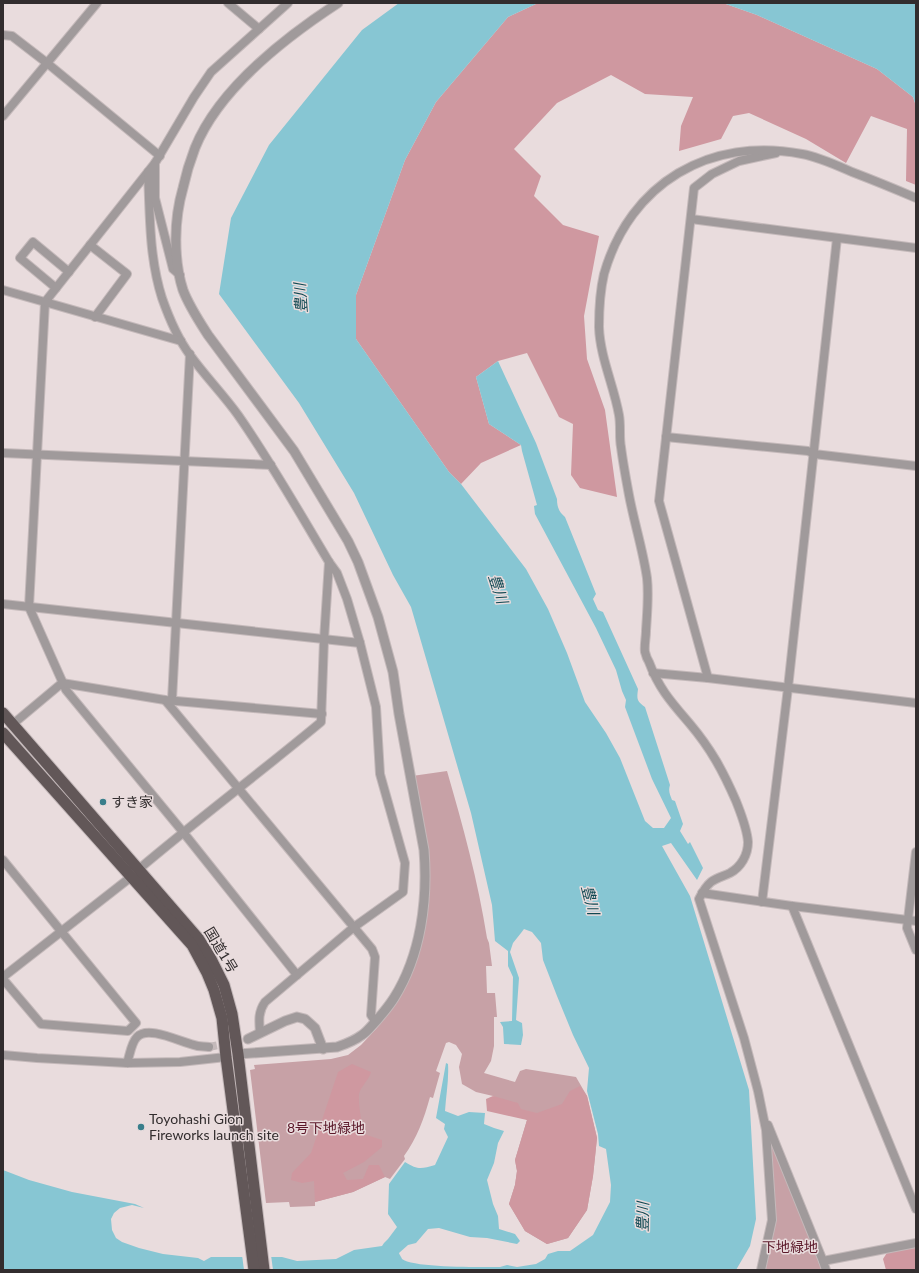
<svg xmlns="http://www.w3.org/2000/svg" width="919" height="1273" font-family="Lato,'Noto Sans JP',sans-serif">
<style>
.green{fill:#c7a1a6}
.forest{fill:#cf98a0}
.water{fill:#87c6d3}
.pier{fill:#e9dcdd}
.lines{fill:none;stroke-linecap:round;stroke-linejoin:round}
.minor-tunnel{stroke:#c4b9ba;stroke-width:8;stroke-dasharray:8 4;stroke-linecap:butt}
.minor-casing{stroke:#c4b9ba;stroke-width:10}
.tertiary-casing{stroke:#c4b9ba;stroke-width:11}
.trunk-casing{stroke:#c4b9ba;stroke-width:13}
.minor{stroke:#a09a9b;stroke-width:8}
.tertiary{stroke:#a09a9b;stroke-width:9}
.trunk{stroke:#625758;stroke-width:11}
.poi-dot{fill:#397e8b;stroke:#e9dcdd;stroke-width:1.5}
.labels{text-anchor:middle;stroke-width:3;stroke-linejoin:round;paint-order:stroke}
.poi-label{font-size:14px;fill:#322d2e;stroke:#e9dcdd;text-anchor:start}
.street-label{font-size:14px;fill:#322d2e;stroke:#e9dcdd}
.park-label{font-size:14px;fill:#5b1829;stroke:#e9dcdd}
.water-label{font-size:15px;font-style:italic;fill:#0f4852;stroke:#e9dcdd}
</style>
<rect width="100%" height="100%" fill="#e9dcdd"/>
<g class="green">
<path d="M447 771C463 826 478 881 487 938L489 943 492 966H486L487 993H495L497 1017H494V1046L491 1061 484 1073 515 1082 520 1071 526 1069 576 1077 587 1096 597 1138 593 1176 587 1210 568 1238 547 1244 525 1231 509 1204 515 1185 517 1171 515 1160 527 1120 493 1096 476 1092 462 1084 459 1067 462 1054 456 1045 449 1042 446 1043 436 1071 440 1073 433 1098 430 1097C424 1119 417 1138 404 1156L405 1159 390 1179 385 1177 353 1192 315 1202V1206L290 1207 289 1202 266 1203 250 1070 255 1069 254 1065 331 1059 348 1055 361 1045 376 1029 394 1006 424 933 430 889V868L426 845 412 776Z"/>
<path d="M766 1130 825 1270H761L772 1220Z"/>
</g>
<g class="forest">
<path d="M538 3H723L757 15 877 69 913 97 916 106V185L906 181 907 129 871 116 846 163 806 139 749 113 733 116 721 139 679 151 681 126 693 97 645 94 611 75 557 103 514 149 541 176 534 196 563 225 599 236 584 316 587 359 605 410 617 497 580 488 571 475 573 424 559 417 527 353 498 361 476 377 489 424 521 445 481 463 461 484 449 472 356 339V295L405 160 436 102 508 17Z"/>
<path d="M352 1064 371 1072C369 1080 361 1086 359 1094 358 1104 362 1125 364 1134L382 1140V1147L364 1162 343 1173 347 1180 363 1179 369 1165H379L385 1177 353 1192 315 1202 314 1181 302 1183 291 1180 292 1173 311 1153 338 1072Z"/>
<path d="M580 1086 587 1096 597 1138 593 1176 587 1210 568 1238 547 1244 525 1231 509 1204 515 1185 517 1171 515 1160 527 1120 487 1111 486 1099 493 1096 518 1103 521 1109 537 1113 562 1104 570 1091Z"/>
<path d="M916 1243V1270H886L883 1259 890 1248Z"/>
</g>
<g class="water">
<path d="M399 3H538L508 17 436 102 405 160 356 295V339L449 472 461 484 526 569 548 609 567 653 585 702 606 733 620 758 645 821 653 828H664L671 818 652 779 625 707 626 700 622 691 616 670 596 628 535 514 534 506 537 505 522 451 521 445 489 424 476 377 498 361 536 443 557 499C557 507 559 512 565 517L596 594 593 599 598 610 603 612 638 689C637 698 636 701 645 707L670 785C668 791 670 795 672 800L675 801 683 824 680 831 688 844 690 842 703 868 697 880 671 843 662 846 690 896 749 1090 756 1219 750 1246 736 1270H3V1170L29 1180 72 1192 135 1204 144 1208 132 1205 120 1208 114 1213 111 1219 112 1230 116 1238 122 1242 139 1248 163 1254 198 1258 204 1261 211 1257H282L297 1261 336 1259 354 1250 382 1246 384 1243 388 1239 397 1227 388 1214 389 1184 405 1162C418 1170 421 1169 435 1165L448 1137 444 1129 445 1124 436 1118 446 1063 448 1064C449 1080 446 1095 445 1111L458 1116 469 1112 485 1113 484 1124 494 1128 504 1131 498 1143 494 1163 487 1180 493 1204 498 1216 499 1229 515 1234 520 1241 517 1244 487 1238 470 1237 439 1228 428 1229 416 1243 408 1245 399 1253C399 1254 402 1258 402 1259 413 1268 483 1267 500 1267L507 1265 517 1267 536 1264 545 1259 548 1254 558 1251H570L593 1235 610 1202 611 1185 606 1149 599 1146 598 1134 587 1091 589 1068 573 1035 557 996 543 960 541 943 532 932 524 929 521 933 513 943 510 952 519 978 516 1020 522 1023 523 1035 521 1045 504 1044 503 1027 500 1022 512 1021 513 977 508 966V951L495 941 492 905 471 813 411 607 393 575 354 493 299 403 219 294 231 218 269 145 362 30Z"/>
<path d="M723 3H916V106L913 97 877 69 757 15Z"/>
</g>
<path class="pier" d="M242 1255H271L273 1270H244Z"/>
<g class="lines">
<path class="minor-tunnel" d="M209 1047 248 1039"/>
<g class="minor-casing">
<g id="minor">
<path d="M228 3 259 29"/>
<path d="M3 35 12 36 47 63 160 156"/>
<path d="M3 116 97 3"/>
<path d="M155 163 45 302 29 607 66 690 183 832 297 975"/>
<path d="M148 172C150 215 149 257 162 298 169 318 178 339 190 355 205 376 223 394 238 415 271 462 299 512 329 562L337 573 347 599 360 643 376 707 380 774 405 863 403 892 354 927 265 1002C258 1012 259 1021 260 1033"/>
<path d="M691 219 916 248"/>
<path d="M90 245 127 274 95 317"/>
<path d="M180 275 173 269 155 198V163L194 97 211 72 288 3"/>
<path d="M56 288 20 258 33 242 69 272"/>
<path d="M3 290 181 341"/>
<path d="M666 437 808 451 814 454 916 466"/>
<path d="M3 453 271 465"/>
<path d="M3 604 360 643"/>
<path d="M653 673 708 678 916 703"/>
<path d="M708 678 659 501 694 188 712 174 739 161 776 153"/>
<path d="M165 700 372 949 375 957 371 1015 375 1021"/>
<path d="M172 700 190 354"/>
<path d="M13 724 62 683 165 700 322 714"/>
<path d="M916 852 907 928 916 950"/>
<path d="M3 860 136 1023 128 1031 41 1024 3 979"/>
<path d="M139 869C198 819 261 772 321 722L324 640 329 562"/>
<path d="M702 893 792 906 916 921"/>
<path d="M762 902 788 688 837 238"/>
<path d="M792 906 916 1209"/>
<path d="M3 977 131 877"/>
<path d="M3 1055 37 1058 127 1063 180 1062 226 1057"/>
<path d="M127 1063C130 1055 131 1043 137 1037 148 1025 180 1042 194 1045 199 1047 204 1046 209 1047"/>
<path d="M768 1125 823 1261"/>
<path d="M761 1270 772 1220 766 1130 758 1091 744 1038 699 899C702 893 706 886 711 882 716 878 724 876 730 873 741 867 748 855 748 842 747 828 741 814 736 801 723 771 711 749 690 724 672 703 659 689 649 662 647 659 646 656 645 652 644 646 646 638 646 631 647 613 649 596 647 578 643 550 634 522 629 495 626 479 623 463 621 447 619 437 621 426 619 415 614 386 600 357 599 327 599 310 600 291 604 274 630 183 710 136 802 154 819 157 836 165 852 172 873 180 895 189 916 198"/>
<path d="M826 1270 823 1261 916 1243"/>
</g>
</g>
<g class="tertiary-casing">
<g id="tertiary">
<path d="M248 1039 285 1021 297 1017 305 1019 315 1028 323 1049"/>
<path d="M238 1054 337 1047C346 1044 354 1041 362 1035 368 1031 372 1025 377 1020 383 1013 389 1006 394 998 421 955 428 900 424 850L399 714 393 672 378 617 358 562 348 541 294 451 208 335C199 321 189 306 183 290 173 259 174 219 183 188 186 174 190 161 195 148 219 88 286 37 338 3"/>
</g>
</g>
<g class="trunk-casing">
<g id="trunk">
<path d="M3 713 198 938 211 959 224 985 232 1014 238 1054 264 1270"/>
<path d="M3 733 192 945 207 973 214 990 222 1018 226 1057 254 1270"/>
</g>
</g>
<use href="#minor" class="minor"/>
<use href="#tertiary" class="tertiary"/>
<use href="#trunk" class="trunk"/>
</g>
<g class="poi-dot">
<circle cx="103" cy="802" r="4"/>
<circle cx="141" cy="1127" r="4"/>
</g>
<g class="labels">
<g class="poi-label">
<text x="111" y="807">すき家</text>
<text x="149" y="1124">Toyohashi Gion<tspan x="149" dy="16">Fireworks launch site</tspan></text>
</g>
<g class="street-label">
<text transform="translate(221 950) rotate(59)" y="5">国道1号</text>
</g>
<g class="park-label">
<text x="326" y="1133">8号下地緑地</text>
<text x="790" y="1252">下地緑地</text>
</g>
<g class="water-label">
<text transform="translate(301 298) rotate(-94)" y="5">豊川</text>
<text transform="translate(498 589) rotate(72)" y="5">豊川</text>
<text transform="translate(590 900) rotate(76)" y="5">豊川</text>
<text transform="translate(643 1217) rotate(-89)" y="5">豊川</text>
</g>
</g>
<rect width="919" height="1273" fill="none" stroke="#322d2e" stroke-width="8"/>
</svg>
